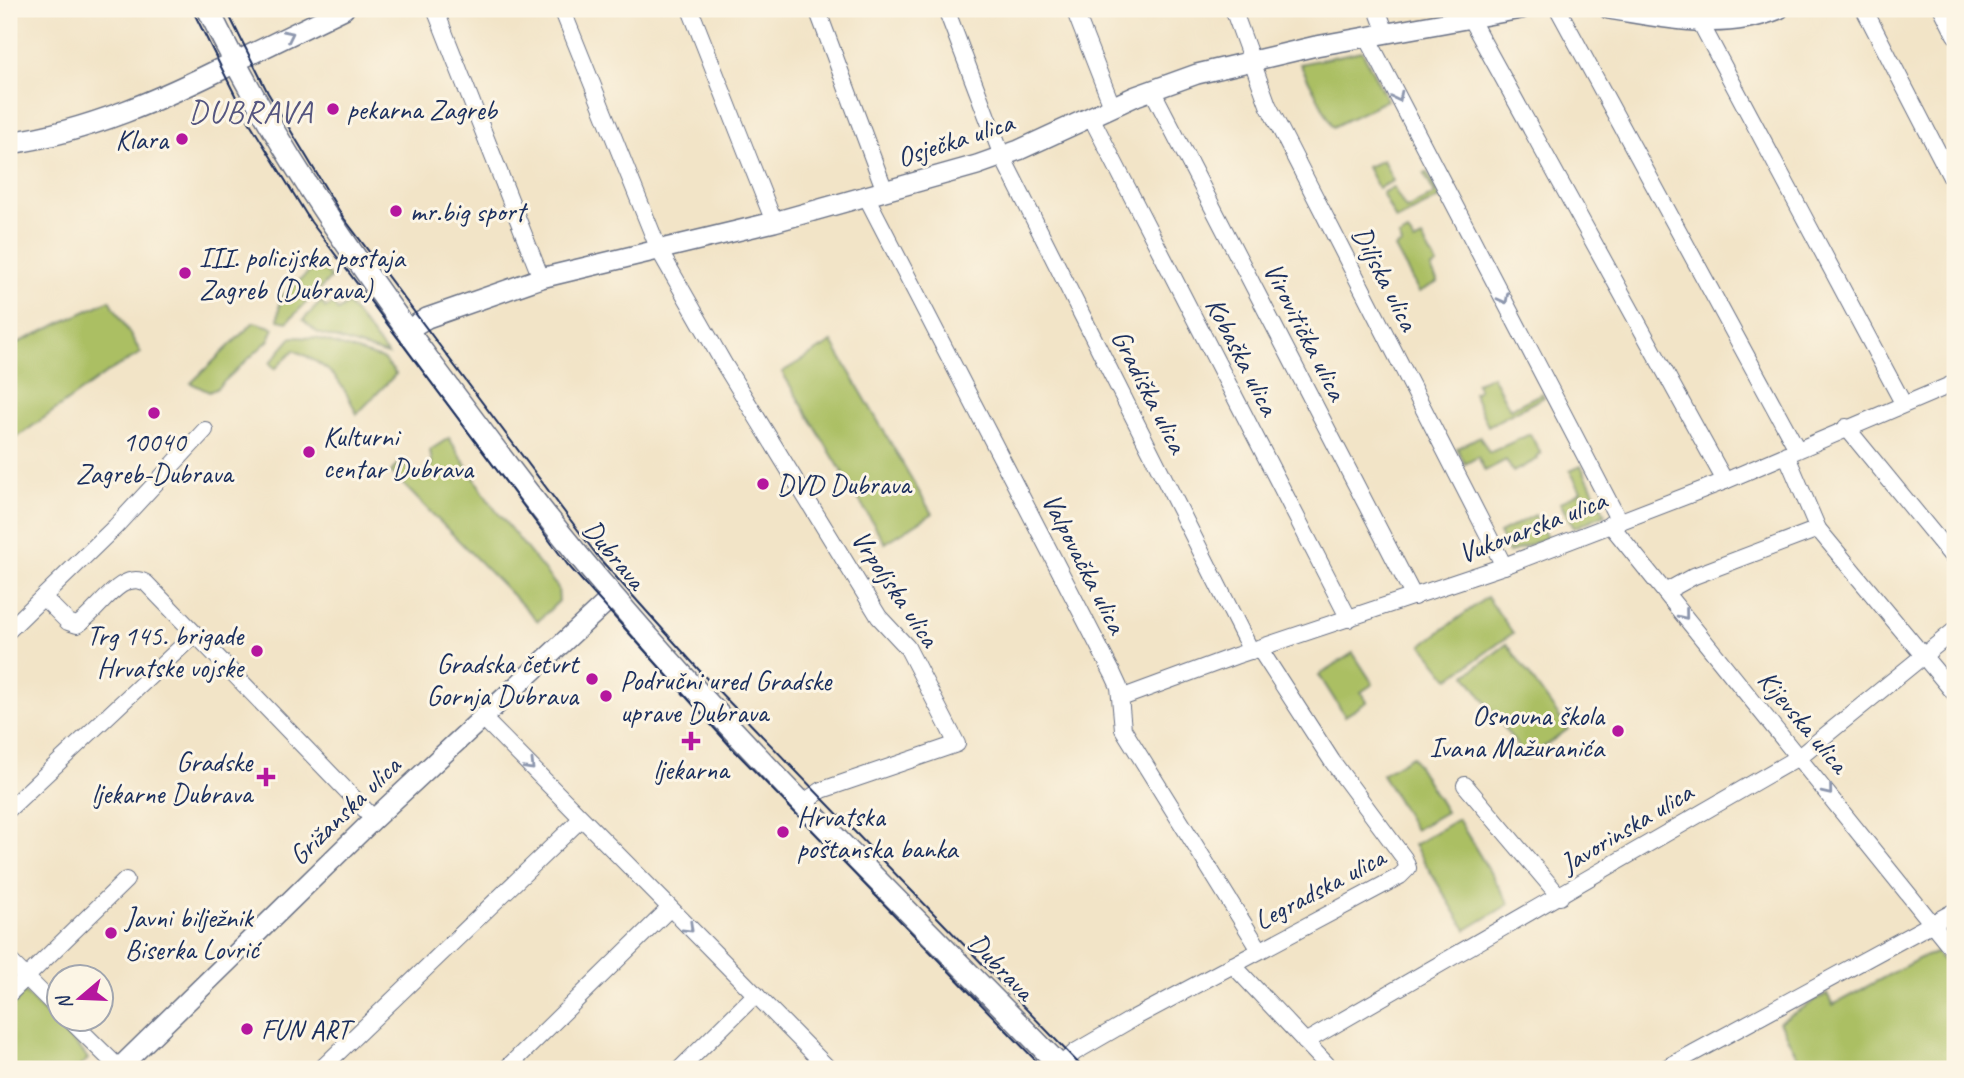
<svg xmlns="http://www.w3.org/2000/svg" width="1964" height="1078" font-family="Caveat,sans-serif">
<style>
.green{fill:#abbf63;stroke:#637760;stroke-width:2}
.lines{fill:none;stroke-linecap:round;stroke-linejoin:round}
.minor-casing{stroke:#666e83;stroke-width:18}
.tertiary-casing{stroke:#666e83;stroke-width:22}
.secondary-casing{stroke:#666e83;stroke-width:24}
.minor{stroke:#fff;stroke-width:16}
.tertiary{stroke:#fff;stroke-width:19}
.secondary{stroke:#fff;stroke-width:21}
.tram{stroke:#1b2f5e;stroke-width:2}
.oneway{stroke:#8d97ae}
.poi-dot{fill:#b5179e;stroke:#fcf5e5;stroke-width:2.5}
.labels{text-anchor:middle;stroke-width:6;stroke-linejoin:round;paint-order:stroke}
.poi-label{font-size:28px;fill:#1b2f5e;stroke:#fcf5e5;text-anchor:start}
.street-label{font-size:28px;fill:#1b2f5e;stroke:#fcf5e5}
.quarter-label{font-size:32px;letter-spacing:2px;fill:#555680;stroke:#fcf5e5}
</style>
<rect width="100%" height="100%" fill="#fcf5e5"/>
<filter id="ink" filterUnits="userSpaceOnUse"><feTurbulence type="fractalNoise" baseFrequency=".0143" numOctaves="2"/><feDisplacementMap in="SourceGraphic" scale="14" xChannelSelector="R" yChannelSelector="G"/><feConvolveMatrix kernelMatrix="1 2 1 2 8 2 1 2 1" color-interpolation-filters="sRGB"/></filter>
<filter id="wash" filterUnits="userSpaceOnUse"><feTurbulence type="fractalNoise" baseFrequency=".00686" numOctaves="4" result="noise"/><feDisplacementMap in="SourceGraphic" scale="28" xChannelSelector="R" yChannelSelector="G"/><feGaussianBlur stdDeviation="1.57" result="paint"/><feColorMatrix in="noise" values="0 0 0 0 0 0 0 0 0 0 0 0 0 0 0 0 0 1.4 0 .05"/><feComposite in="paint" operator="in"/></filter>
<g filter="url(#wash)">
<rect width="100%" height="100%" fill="#f2e4c7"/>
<g class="green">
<path d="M1362 51 1387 100 1333 127 1300 64Z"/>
<path d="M1383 160 1393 181 1378 188 1367 167Z"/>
<path d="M1427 172 1440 198 1396 220 1382 193 1393 187 1406 209 1435 194 1424 174Z"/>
<path d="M1408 232 1414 242 1422 238 1437 265 1431 269 1438 282 1419 292 1395 248 1402 244 1399 237Z"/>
<path d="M319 263 331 278 287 322 278 320 280 298Z"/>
<path d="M110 300 141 353 108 372 9 443V347Z"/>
<path d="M322 301 325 308 333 304 338 311 348 304 388 355 318 333 303 320Z"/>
<path d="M254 322 274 328 269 340 216 389 209 392 191 383Z"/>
<path d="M292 337 316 338 383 359 396 374 357 414C340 378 331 367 294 350L275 369 270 363Z"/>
<path d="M832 342 932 514 885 543 782 372Z"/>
<path d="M1492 376 1510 409 1542 393 1544 397 1488 426 1473 393 1479 390 1476 383Z"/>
<path d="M1530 434 1541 454 1537 456 1538 459 1513 472 1506 460 1485 471 1478 457 1465 464 1457 448 1480 436 1489 453Z"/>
<path d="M449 438 490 503 558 588 559 601 538 621 391 472 400 461 414 474 428 473 432 463 430 450Z"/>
<path d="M1581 466 1605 514 1574 528 1560 503 1581 491 1570 471Z"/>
<path d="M1535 515 1547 538 1509 553 1499 533Z"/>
<path d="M1487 597 1513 633 1449 679 1422 645Z"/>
<path d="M1507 644 1568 729 1527 759 1466 675Z"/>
<path d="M1353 653 1373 684 1361 692 1367 702 1345 716 1319 675Z"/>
<path d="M1412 756 1446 812 1415 830 1382 774Z"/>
<path d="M1458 819 1509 904 1466 930 1414 845Z"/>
<path d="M1936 953 1955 972V1069H1804L1779 1022 1827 994 1833 1005 1920 958Z"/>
<path d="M24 992 84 1053 88 1059 77 1069H9V1009Z"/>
</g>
</g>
<g filter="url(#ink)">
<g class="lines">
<g class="minor-casing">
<g id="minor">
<path d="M435 9 541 278"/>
<path d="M562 9 659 250 724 364 879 617 907 647 957 744 822 790 804 802"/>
<path d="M690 9 774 222"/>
<path d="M817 9 885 191"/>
<path d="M946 9 1002 156 1251 651"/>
<path d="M1074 9 1112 106"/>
<path d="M1233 9 1268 105 1504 566"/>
<path d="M1377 9 1386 33"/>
<path d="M1465 9 1725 481"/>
<path d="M1558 9 1797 449"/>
<path d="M1864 9 1955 185"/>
<path d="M1942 9 1955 35"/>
<path d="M1700 22 1903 403"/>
<path d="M1367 37 1619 521"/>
<path d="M1152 90 1414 597"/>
<path d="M1091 117 1349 619"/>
<path d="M866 196 1113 674 1119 687 1123 729 1260 950"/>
<path d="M1846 427 1955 560"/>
<path d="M1786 454 1818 529 1955 694"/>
<path d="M1610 524 1955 952"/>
<path d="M1665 592 1694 576 1818 529"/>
<path d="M43 597 68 622 77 625C97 614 121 568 146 583L374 819"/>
<path d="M9 630 115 527 205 430"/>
<path d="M1121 698 1235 656 1504 566 1725 481 1955 383"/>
<path d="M482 717 829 1069"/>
<path d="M1465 785 1560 897"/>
<path d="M9 809 195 634"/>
<path d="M9 960 60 1011"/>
<path d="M1233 965 1331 1069"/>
<path d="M9 994 126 880"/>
<path d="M68 1018 120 1069"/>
<path d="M1305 1042 1800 756 1955 630"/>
<path d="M1060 1066 1075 1052 1132 1019 1400 876 1408 868 1404 858 1332 761 1259 648"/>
<path d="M321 1069 581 819"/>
<path d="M506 1069 669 909"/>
<path d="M680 1069 756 994"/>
<path d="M1664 1069 1955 911"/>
</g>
</g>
<g class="tertiary-casing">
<g id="tertiary">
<path d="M1609 9C1667 18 1723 32 1779 9"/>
<path d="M235 62 344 9"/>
<path d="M407 330 427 318 541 278 774 222 977 165 1019 150 1136 96 1197 74 1316 46 1521 9"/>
<path d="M118 1069 374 819 613 596"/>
</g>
</g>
<g class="secondary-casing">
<g id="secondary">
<path d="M208 9C271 139 346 247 431 363 490 442 548 522 613 596 754 761 912 914 1063 1069"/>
<path d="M9 143C87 132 164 98 235 62"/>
</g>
</g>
<use href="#minor" class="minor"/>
<use href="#tertiary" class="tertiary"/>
<use href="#secondary" class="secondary"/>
<g class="tram">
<path d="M192 9 245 115 311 222 567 564 731 747 1044 1069"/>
<path d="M226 9 268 93 343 217 599 558 708 680 1084 1069"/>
</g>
</g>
<defs><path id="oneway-chevron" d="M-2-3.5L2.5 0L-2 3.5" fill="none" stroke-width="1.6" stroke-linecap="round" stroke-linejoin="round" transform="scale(1.75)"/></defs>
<g class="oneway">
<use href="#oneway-chevron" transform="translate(289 35) rotate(-26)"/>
<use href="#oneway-chevron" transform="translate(1398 97) rotate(63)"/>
<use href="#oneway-chevron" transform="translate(1504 299) rotate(62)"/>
<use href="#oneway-chevron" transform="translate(1684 615) rotate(51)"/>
<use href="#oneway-chevron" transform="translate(530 766) rotate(46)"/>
<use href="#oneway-chevron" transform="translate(1828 791) rotate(51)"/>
<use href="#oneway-chevron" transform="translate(689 928) rotate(44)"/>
</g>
</g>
<g class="poi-dot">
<circle cx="333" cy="109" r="7"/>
<circle cx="182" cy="139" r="7"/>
<circle cx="396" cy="211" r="7"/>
<circle cx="185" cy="273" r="7"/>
<circle cx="154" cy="413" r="7"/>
<circle cx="309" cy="452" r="7"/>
<circle cx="763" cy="484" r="7"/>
<circle cx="257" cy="651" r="7"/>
<circle cx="592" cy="679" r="7"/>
<circle cx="606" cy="696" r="7"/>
<circle cx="1618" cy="731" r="7"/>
<path d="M687.5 730.5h7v7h7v7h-7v7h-7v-7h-7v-7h7z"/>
<path d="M262.5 766.5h7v7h7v7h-7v7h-7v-7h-7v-7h7z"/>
<circle cx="783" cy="832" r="7"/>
<circle cx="111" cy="933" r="7"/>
<circle cx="247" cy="1029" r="7"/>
</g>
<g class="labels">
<g class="poi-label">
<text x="347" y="119">pekarna Zagreb</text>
<text x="168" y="149" text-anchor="end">Klara</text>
<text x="410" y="221">mr.big sport</text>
<text x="199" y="267">III. policijska postaja<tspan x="199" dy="32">Zagreb (Dubrava)</tspan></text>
<text x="323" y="446">Kulturni<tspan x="323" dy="32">centar Dubrava</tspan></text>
<text x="154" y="451" text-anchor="middle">10040<tspan x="154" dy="32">Zagreb-Dubrava</tspan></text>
<text x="777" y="494">DVD Dubrava</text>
<text x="243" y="645" text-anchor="end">Trg 145. brigade<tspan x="243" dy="32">Hrvatske vojske</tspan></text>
<text x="578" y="673" text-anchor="end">Gradska četvrt<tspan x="578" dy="32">Gornja Dubrava</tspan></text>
<text x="620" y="690">Područni ured Gradske<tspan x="620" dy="32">uprave Dubrava</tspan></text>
<text x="1604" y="725" text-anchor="end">Osnovna škola<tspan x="1604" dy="32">Ivana Mažuranića</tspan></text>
<text x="252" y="771" text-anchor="end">Gradske<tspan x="252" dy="32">ljekarne Dubrava</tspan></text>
<text x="691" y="779" text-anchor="middle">ljekarna</text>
<text x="797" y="826">Hrvatska<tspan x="797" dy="32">poštanska banka</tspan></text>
<text x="125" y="927">Javni bilježnik<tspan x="125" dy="32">Biserka Lovrić</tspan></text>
<text x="261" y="1039">FUN ART</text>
</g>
<g class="street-label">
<text transform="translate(955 139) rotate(-18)" y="10">Osječka ulica</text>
<text transform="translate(1386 278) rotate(63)" y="10">Diljska ulica</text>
<text transform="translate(1306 331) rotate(63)" y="10">Virovitička ulica</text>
<text transform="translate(1243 356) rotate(63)" y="10">Kobaška ulica</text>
<text transform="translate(1150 391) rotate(63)" y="10">Gradiška ulica</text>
<text transform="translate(1532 526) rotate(-21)" y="10">Vukovarska ulica</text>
<text transform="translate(615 554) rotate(50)" y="10">Dubrava</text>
<text transform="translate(1085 563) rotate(63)" y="10">Valpovačka ulica</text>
<text transform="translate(896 588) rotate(56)" y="10">Vrpoljska ulica</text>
<text transform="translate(1804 721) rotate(50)" y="10">Kijevska ulica</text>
<text transform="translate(344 810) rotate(-44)" y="10">Grižanska ulica</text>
<text transform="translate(1626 827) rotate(-31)" y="10">Javorinska ulica</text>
<text transform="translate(1319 888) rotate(-28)" y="10">Legradska ulica</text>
<text transform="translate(1002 966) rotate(46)" y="10">Dubrava</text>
</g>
<g class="quarter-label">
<text x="251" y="122">DUBRAVA</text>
</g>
</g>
<rect width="1964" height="1078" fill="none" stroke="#fcf5e5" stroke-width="35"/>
<g transform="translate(80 998) rotate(251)"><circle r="33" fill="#fcf5e5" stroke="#a2a6af" stroke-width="2"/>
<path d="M0-5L12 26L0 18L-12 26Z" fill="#b5179e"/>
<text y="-10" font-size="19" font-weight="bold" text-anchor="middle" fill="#1b2f5e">N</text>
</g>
</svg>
